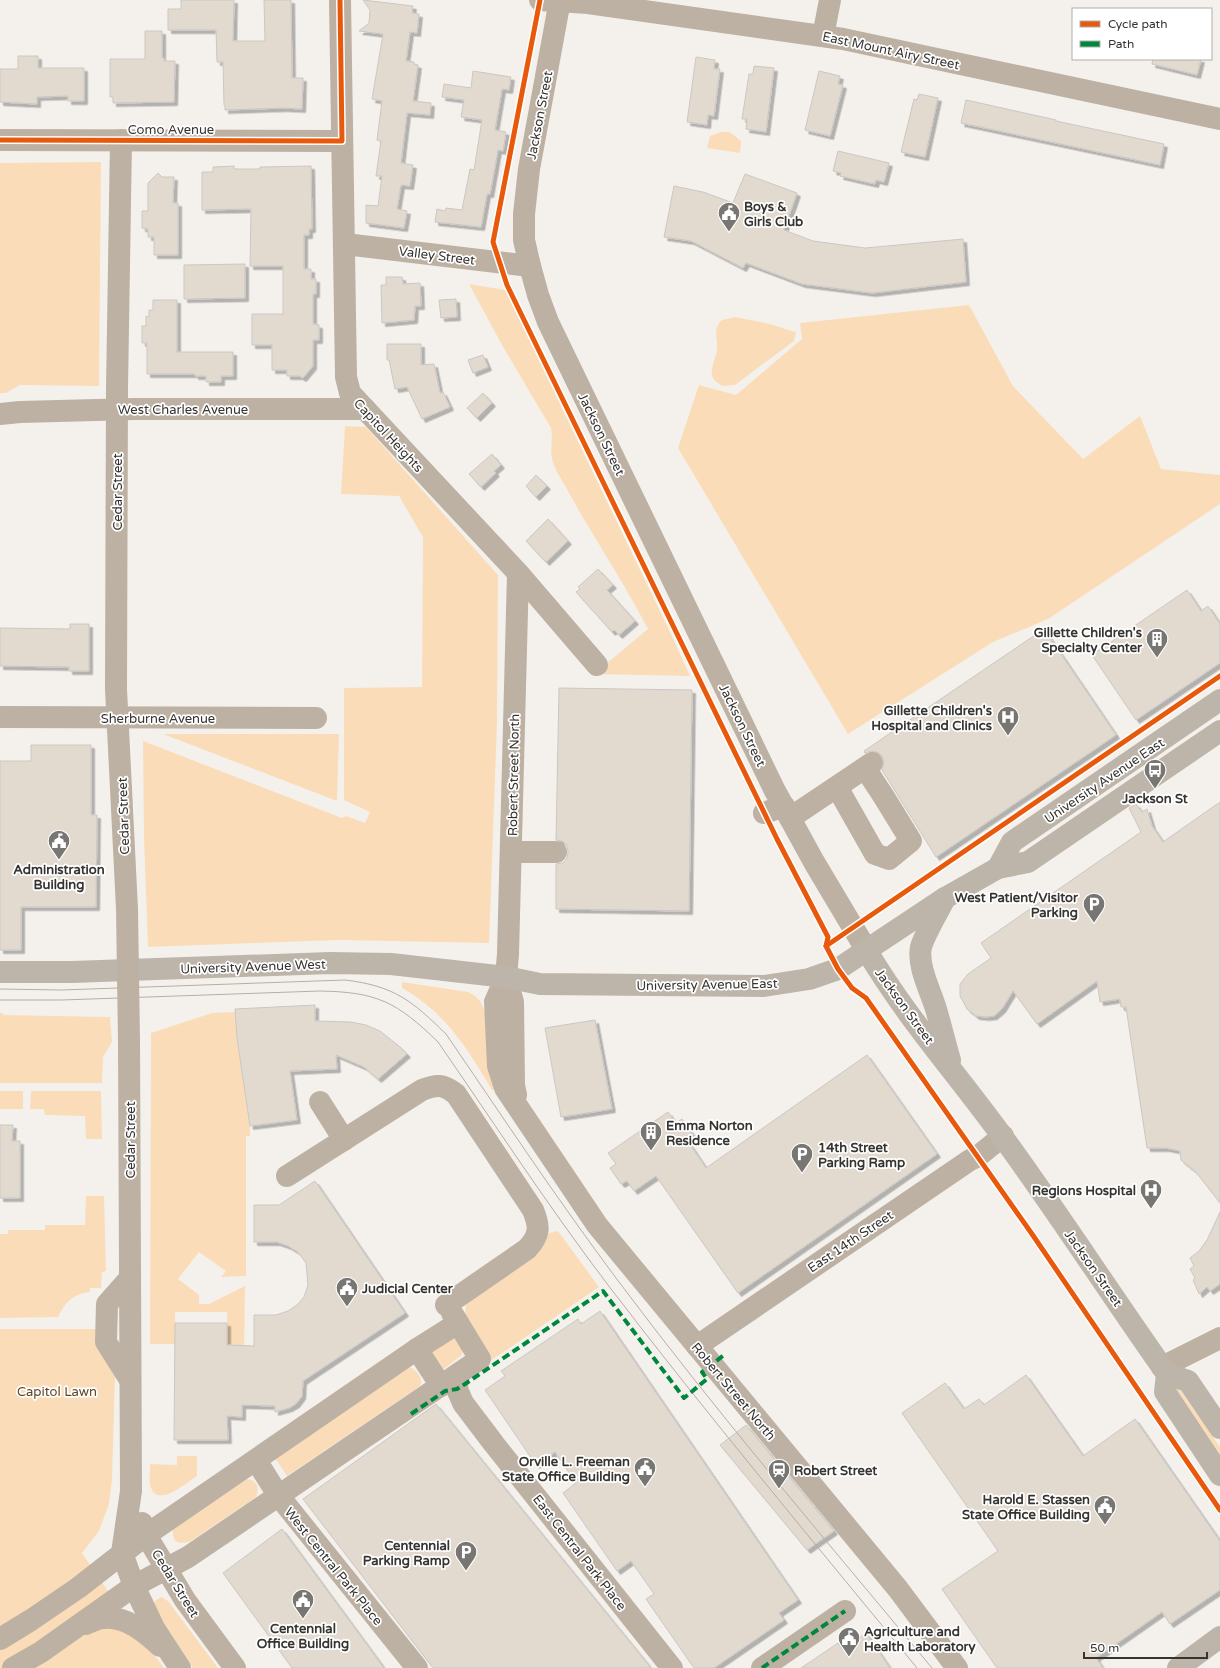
<svg xmlns="http://www.w3.org/2000/svg" width="1220" height="1668" font-family="'Varela Round',sans-serif">
<style>
.green{fill:#faddb8}
.building{fill:#e2dacf;stroke:#cac7c4;filter:url(#shadow)}
.lines{fill:none;stroke-linecap:round;stroke-linejoin:round}
.minor{stroke:#bdb1a3;stroke-width:22}
.major{stroke:#bdb5a9;stroke-width:22}
.tram{stroke:#b5aea4;stroke-width:1}
.minor-bridge{stroke:#bdb1a3;stroke-width:22}
.quiet{stroke:#00873e;stroke-width:4;stroke-dasharray:8 4;stroke-linecap:butt}
.cycleway-casing{stroke:#fff;stroke-width:8}
.cycleway{stroke:#e8590c;stroke-width:5}
.labels{text-anchor:middle;stroke-width:3.5;stroke-linejoin:round;paint-order:stroke}
.street-label{font-size:13px;fill:#363431;stroke:#fff}
.poi-label{font-size:13px;font-weight:bold;fill:#363431;stroke:#fff;text-anchor:end}
.park-label{font-size:13px;fill:#5f4522;stroke:#fff}
</style>
<defs>
<filter id="shadow"><feDropShadow dx="3.5" dy="3.5" stdDeviation="0" flood-color="#0004"/></filter>
</defs>
<rect width="100%" height="100%" fill="#f4f1ed"/>
<g class="green">
<path d="M721 132H730L741 141 740 153 707 148 710 136Z"/>
<path d="M101 162 99 386 20 385 6 393H0V163Z"/>
<path d="M469 284 505 290 670 632 690 676 594 674 648 629C625 585 598 544 574 502 569 491 554 470 552 459 550 449 553 438 551 428L502 345Z"/>
<path d="M969 305 1013 386 1083 459 1140 416 1161 469 1220 475V504L1048 619 993 642 848 734 678 448 699 385 736 395 802 339 800 323Z"/>
<path d="M735 317 770 324 792 331 796 332 794 341 735 385 723 386C703 377 715 364 717 350 718 338 712 329 722 320Z"/>
<path d="M345 426 366 427 498 575 497 723 489 943 339 940 148 947 144 839 143 741 342 818 346 816 365 823 370 812 344 800V688L422 687 423 537 399 496 341 494Z"/>
<path d="M163 734H339L337 801Z"/>
<path d="M402 982 468 992C473 994 477 997 480 1001 492 1020 494 1067 496 1089L492 1090C467 1048 446 1013 402 988Z"/>
<path d="M236 1012 237 1038 250 1126V1136H246V1276L221 1277 226 1271 199 1252 178 1279 199 1295V1304H209L245 1286 244 1351 227 1345V1312H175V1344H150L151 1033 212 1013Z"/>
<path d="M0 1013H3V1015L110 1017 112 1042 103 1057 102 1083H0Z"/>
<rect x="0" y="1091" width="23" height="18"/>
<path d="M31 1091H101L102 1139H86L85 1116 45 1115 44 1109H30Z"/>
<path d="M86 1196H104L106 1271 102 1272 101 1288H90V1292C72 1294 65 1303 58 1317L0 1318V1234H8V1230H45V1225H85Z"/>
<path d="M558 1231 599 1287 483 1366 465 1317 466 1304 545 1234Z"/>
<path d="M0 1329H98L115 1376 112 1479 109 1504 99 1531 82 1553 122 1612 164 1668H0Z"/>
<path d="M453 1338C460 1341 463 1348 462 1355L441 1371 427 1353Z"/>
<path d="M409 1367C416 1369 424 1379 420 1386L287 1476 275 1458Z"/>
<path d="M1178 1387 1220 1447V1458L1174 1390Z"/>
<path d="M177 1456H197V1476C186 1483 155 1511 150 1484 149 1478 150 1471 150 1464L177 1465Z"/>
<path d="M247 1479C257 1481 260 1487 256 1497L191 1541C179 1545 171 1543 173 1528Z"/>
<path d="M161 1597 168 1601 218 1668H193L155 1609 153 1605 155 1601Z"/>
</g>
<g class="building">
<path d="M181 0H234L233 41H265L264 0H291L292 78H303L302 109 284 108 225 110V105H224L223 62H217L216 30H168V9H181Z"/>
<path d="M363 0 413 6 412 13 419 14 417 33 410 32 406 61 414 62V64L418 65 413 101 431 103 430 115 407 113 401 163 413 165 410 186 401 185 397 209 407 211 404 228 366 223V205L378 206 382 176H376L381 141 377 140 382 101 372 99 383 34 359 31 369 23 370 10Z"/>
<path d="M145 31H162V58H164V61H175L174 102 113 103V97H110V59H145Z"/>
<path d="M18 56H38V68H84V101H68V96L37 97V104L0 102V69H18Z"/>
<path d="M696 57 715 60 714 69H720L714 116 708 115 707 125 687 122Z"/>
<path d="M1153 59H1201L1197 75 1152 64Z"/>
<path d="M754 66 774 68 766 132 746 129 747 119H742L749 74H753Z"/>
<path d="M473 71 511 77 509 90 502 89 495 130 506 132 503 151 498 150 490 194H487L481 227 435 222 437 209 445 211 446 208 462 210 470 169 474 170 482 120 461 117 464 100 442 97 444 84 471 88Z"/>
<path d="M819 71 840 76 838 84 843 85 830 136 805 130Z"/>
<path d="M919 94 938 98 925 157 901 152 914 99 917 100Z"/>
<path d="M966 100 1056 120V121L1164 144 1160 165 961 123Z"/>
<path d="M838 151 889 163 884 182 876 180 875 184 840 176 841 173 833 171Z"/>
<path d="M234 166V169H260V167L311 166 312 229H309V235H304V269H311V279H316V294H313V324L319 325V340H313V366L303 378 299 376H287V370H272V345H252V314H283V266H250L251 209 202 210V172H213V167Z"/>
<path d="M158 173 162 177H174L173 203H178V255H154V237H148V229L142 228V211H148V183Z"/>
<path d="M745 174 797 193 784 230 813 241 865 248 963 239 966 282 872 293 802 284 746 263 743 268 691 241 664 237 674 186 703 192 733 203Z"/>
<path d="M245 264V298L184 299V265Z"/>
<path d="M386 277H402L403 284 420 283 421 306H415L414 320 382 323 381 285H386Z"/>
<path d="M456 299 457 317 441 318 439 300Z"/>
<path d="M153 300H177V352H233V376H221V382H206V376H195V374H147V343H142V326H146V316L149 317V310H153Z"/>
<path d="M387 344H421V365L434 364 440 393 443 392 450 407 422 419 407 387 395 389 389 360H387Z"/>
<path d="M483 355 488 367 473 373 468 360Z"/>
<path d="M483 393 492 403 477 418 467 408Z"/>
<path d="M492 454 501 465 494 471 496 473 481 487 469 474Z"/>
<path d="M536 475 547 486 536 497 526 486Z"/>
<path d="M548 519 568 541 546 562 526 541Z"/>
<path d="M598 569 613 585 607 590 635 621 619 635 614 630 612 632 576 592 580 589 578 587Z"/>
<path d="M1187 590 1201 611 1208 606 1220 624V663L1136 720 1092 655Z"/>
<path d="M70 624H89V671H69V667L0 666V628L70 629Z"/>
<path d="M1044 629 1116 735 936 857 882 770 884 763 882 756 877 752 871 751 865 753 864 751Z"/>
<path d="M559 688 692 690 689 911 556 909V864L563 863 567 858 568 852 567 845 562 841 556 840Z"/>
<path d="M31 745H91V815H97L96 907H21V950H0V761H31Z"/>
<path d="M1220 802V1203L1196 1172 1181 1160 1180 1151 1166 1148H1147L1126 1007H1121L1120 999 1100 1002 1097 981 1037 1024 1013 991 1002 1009 994 1016 986 1017 976 1016 967 1009 960 996V984L968 974 991 958 981 943 1141 832 1129 808 1136 804 1142 812 1147 809 1152 826 1163 842Z"/>
<path d="M315 1005V1021L351 1022 366 1025 380 1031 400 1047 407 1054 378 1079 364 1067 336 1055 337 1069 290 1071 297 1120 250 1126 237 1038 235 1009Z"/>
<path d="M595 1020 612 1109 561 1117 545 1028Z"/>
<path d="M867 1055 937 1154 738 1293 656 1176 634 1191 627 1181 621 1184 610 1168 616 1164 608 1153 668 1112 676 1123 682 1119 693 1135 687 1140 706 1168Z"/>
<path d="M0 1125H13L12 1141H20V1198H0Z"/>
<path d="M315 1181 405 1313 303 1381 302 1396 296 1404 289 1408 275 1412V1406L242 1405V1417L227 1416 228 1440H174L175 1323H227V1345L254 1346V1315H276L288 1311 297 1305 304 1297 308 1285 306 1263 298 1252 288 1246 277 1242H254V1205H279Z"/>
<path d="M1220 1212V1284L1210 1291 1207 1287 1199 1294 1193 1280 1195 1278 1190 1269 1194 1266 1190 1258 1199 1251 1207 1240Z"/>
<path d="M600 1311 798 1600 779 1613 784 1620 714 1668H694L646 1599 654 1594 631 1561 617 1571 563 1493 576 1483 555 1452 536 1465 485 1390 505 1376 501 1371 578 1319 581 1324Z"/>
<path d="M1026 1375 1083 1456 1135 1419 1220 1541V1590L1170 1624 1162 1612 1096 1658 1103 1668H997L942 1589 998 1551 902 1413 945 1383 964 1409 979 1399 984 1405Z"/>
<path d="M436 1404 651 1668H433L303 1499Z"/>
<path d="M746 1425 834 1531 807 1550 720 1445Z"/>
<path d="M282 1529 384 1668H292L223 1573Z"/>
<path d="M866 1633 890 1668H801L838 1643 842 1649Z"/>
</g>
<g class="lines">
<g class="minor">
<path d="M340 0 346 377 350 393 518 573 597 665"/>
<path d="M540 0 588 3 843 39 1220 119"/>
<path d="M560 0 529 169 524 214V240L530 266 538 295 548 322 774 789 814 862 867 951"/>
<path d="M823 36 830 0"/>
<path d="M0 140 342 141"/>
<path d="M121 140 117 389 116 689 127 909"/>
<path d="M345 244 530 266"/>
<path d="M0 414 20 412 135 409H365"/>
<path d="M518 573 508 954 506 977 495 1002 498 1066 505 1088 597 1225 898 1589 957 1668"/>
<path d="M0 717 316 718"/>
<path d="M837 787 875 854 889 859 911 841 884 797 865 768"/>
<path d="M764 813 784 806"/>
<path d="M790 818 872 763"/>
<path d="M511 852H556"/>
<path d="M506 977 513 1002 514 1085 516 1095"/>
<path d="M129 1041 131 1491 122 1553 134 1586 154 1628 180 1668"/>
<path d="M320 1102 344 1140"/>
<path d="M287 1176 422 1090C437 1084 443 1084 456 1094L533 1210C540 1227 540 1235 527 1249L446 1305"/>
<path d="M130 1278 107 1304 106 1342 130 1380"/>
<path d="M697 1346 970 1160 977 1157 1003 1136"/>
<path d="M417 1349 441 1386"/>
<path d="M1162 1367 1220 1338"/>
<path d="M458 1374 457 1389 463 1403 494 1444 672 1668"/>
<path d="M256 1460 278 1495 417 1668"/>
<path d="M142 1523 146 1535 185 1600 235 1668"/>
<path d="M86 1624C91 1622 98 1618 104 1618 126 1616 145 1632 160 1646"/>
<path d="M0 1639 31 1620 78 1588 146 1535 417 1349 458 1323"/>
<path d="M13 1668 41 1652 134 1586 188 1557 480 1359 452 1313"/>
<path d="M762 1668 845 1611"/>
</g>
<g class="major">
<path d="M998 868 1012 842 1220 700"/>
<path d="M945 898C938 912 925 933 921 947 917 966 931 992 936 1009 941 1026 945 1043 950 1060"/>
<path d="M867 951C906 1017 957 1074 1002 1136 1059 1214 1111 1295 1167 1374L1188 1381 1220 1428"/>
<path d="M0 972H72L330 963 391 964 506 977 540 984 764 986 809 979 838 969 945 898 998 868 1028 862 1220 731"/>
<path d="M1167 1374 1165 1392 1220 1475"/>
<path d="M1178 1668 1220 1637"/>
</g>
<g class="tram">
<path d="M0 989 61 990 345 980C395 986 412 1001 446 1034 502 1116 557 1199 616 1278 716 1412 825 1539 932 1668"/>
<path d="M0 1000H62L320 991C377 992 397 1002 438 1042 494 1123 548 1206 608 1285 708 1416 813 1541 917 1668"/>
</g>
<path class="minor-bridge" d="M127 909 129 1041"/>
<g class="quiet">
<path d="M411 1414 445 1391 457 1389 465 1384 603 1291 684 1398 707 1379 702 1372 724 1355"/>
<path d="M762 1668 845 1611"/>
</g>
<g class="cycleway-casing">
<g id="cycleway">
<path d="M540 0 493 242 507 285 777 839 828 937 826 946 838 969 852 988 866 998 1032 1234 1220 1510"/>
<path d="M0 140 342 141 340 0"/>
<path d="M826 946 1220 676"/>
</g>
</g>
<use href="#cycleway" class="cycleway"/>
</g>
<defs>
<g id="civic-pin" transform="scale(1.15)"><path d="M0 17L-7.5 6A9.5 9.5 0 1 1 7.5 6Z" fill="#787673" stroke="#fff"/><path d="M-.6-6.5H3V-4.5H.6V-3L4-1V1h2V6H-6V1h2V-1L-.6-3ZM-1.2 2.5V6h2.4V2.5Z" fill="#fff"/></g>
<g id="building-pin" transform="scale(1.15)"><path d="M0 17L-7.5 6A9.5 9.5 0 1 1 7.5 6Z" fill="#787673" stroke="#fff"/><path d="M-4-6H4V6H1V3H-1V6H-4ZM-2.5-4.3h1.7v1.8h-1.7ZM.8-4.3h1.7v1.8H.8ZM-2.5-1h1.7V.8h-1.7ZM.8-1h1.7V.8H.8Z" fill="#fff"/></g>
<g id="hospital-pin" transform="scale(1.15)"><path d="M0 17L-7.5 6A9.5 9.5 0 1 1 7.5 6Z" fill="#787673" stroke="#fff"/><path d="M-5-5h3v3.5h4V-5h3V5h-3V1.5h-4V5h-3Z" fill="#fff"/></g>
<g id="bus-pin" transform="scale(1.15)"><path d="M0 17L-7.5 6A9.5 9.5 0 1 1 7.5 6Z" fill="#787673" stroke="#fff"/><path d="M-5-6H5V4H4V6H2V4H-2V6H-4V4H-5ZM-3.5-4V0h7V-4ZM-3.5 1.2v1.5H-2V1.2ZM2 1.2v1.5H3.5V1.2Z" fill="#fff"/></g>
<g id="parking-pin" transform="scale(1.15)"><path d="M0 17L-7.5 6A9.5 9.5 0 1 1 7.5 6Z" fill="#787673" stroke="#fff"/><path d="M-3.5-5.5H1a3.5 3.5 0 0 1 0 7H-1V5.5H-3.5ZM-1-3.4V-.6H.8a1.4 1.4 0 0 0 0-2.8Z" fill="#fff"/></g>
<g id="station-pin" transform="scale(1.15)"><path d="M0 17L-7.5 6A9.5 9.5 0 1 1 7.5 6Z" fill="#787673" stroke="#fff"/><path d="M-3-6H3Q5-6 5-4V2Q5 4 3 4L4.5 6H3L1.5 4h-3L-3 6H-4.5L-3 4Q-5 4-5 2V-4Q-5-6-3-6ZM-3.5-4v3h7v-3ZM-3.5 1v1.5H-2V1ZM2 1v1.5H3.5V1Z" fill="#fff"/></g>
</defs>
<g fill-rule="evenodd">
<use href="#civic-pin" x="729" y="213"/>
<use href="#building-pin" x="1157" y="639"/>
<use href="#hospital-pin" x="1008" y="717"/>
<use href="#bus-pin" x="1155" y="770"/>
<use href="#civic-pin" x="59" y="841"/>
<use href="#parking-pin" x="1094" y="904"/>
<use href="#building-pin" x="651" y="1132"/>
<use href="#parking-pin" x="802" y="1154"/>
<use href="#hospital-pin" x="1151" y="1190"/>
<use href="#civic-pin" x="347" y="1288"/>
<use href="#civic-pin" x="645" y="1468"/>
<use href="#station-pin" x="779" y="1470"/>
<use href="#civic-pin" x="1105" y="1506"/>
<use href="#parking-pin" x="466" y="1552"/>
<use href="#civic-pin" x="303" y="1600"/>
<use href="#civic-pin" x="849" y="1638"/>
</g>
<g class="labels">
<g class="street-label">
<text transform="translate(891 50) rotate(12)" y="5">East Mount Airy Street</text>
<text transform="translate(539 115) rotate(-79)" y="5">Jackson Street</text>
<text x="171" y="134">Como Avenue</text>
<text transform="translate(437 255) rotate(7)" y="5">Valley Street</text>
<text x="183" y="414">West Charles Avenue</text>
<text transform="translate(602 434) rotate(64)" y="5">Jackson Street</text>
<text transform="translate(389 435) rotate(47)" y="5">Capitol Heights</text>
<text transform="translate(117 492) rotate(-90)" y="5">Cedar Street</text>
<text x="158" y="723">Sherburne Avenue</text>
<text transform="translate(743 725) rotate(64)" y="5">Jackson Street</text>
<text transform="translate(513 775) rotate(-89)" y="5">Robert Street North</text>
<text transform="translate(1104 780) rotate(-34)" y="5">University Avenue East</text>
<text transform="translate(123 816) rotate(-92)" y="5">Cedar Street</text>
<text transform="translate(253 966) rotate(-2)" y="5">University Avenue West</text>
<text transform="translate(707 984) rotate(-1)" y="5">University Avenue East</text>
<text transform="translate(905 1006) rotate(54)" y="5">Jackson Street</text>
<text transform="translate(130 1140) rotate(-90)" y="5">Cedar Street</text>
<text transform="translate(850 1241) rotate(-34)" y="5">East 14th Street</text>
<text transform="translate(1094 1268) rotate(55)" y="5">Jackson Street</text>
<text transform="translate(734 1391) rotate(50)" y="5">Robert Street North</text>
<text transform="translate(580 1552) rotate(52)" y="5">East Central Park Place</text>
<text transform="translate(334 1566) rotate(51)" y="5">West Central Park Place</text>
<text transform="translate(176 1583) rotate(58)" y="5">Cedar Street</text>
</g>
<g class="poi-label">
<text x="744" y="211" text-anchor="start">Boys &amp;<tspan x="744" dy="15">Girls Club</tspan></text>
<text x="1142" y="637">Gillette Children's<tspan x="1142" dy="15">Specialty Center</tspan></text>
<text x="992" y="715">Gillette Children's<tspan x="992" dy="15">Hospital and Clinics</tspan></text>
<text x="1155" y="803" text-anchor="middle">Jackson St</text>
<text x="59" y="874" text-anchor="middle">Administration<tspan x="59" dy="15">Building</tspan></text>
<text x="1078" y="902">West Patient/Visitor<tspan x="1078" dy="15">Parking</tspan></text>
<text x="666" y="1130" text-anchor="start">Emma Norton<tspan x="666" dy="15">Residence</tspan></text>
<text x="818" y="1152" text-anchor="start">14th Street<tspan x="818" dy="15">Parking Ramp</tspan></text>
<text x="1136" y="1195">Regions Hospital</text>
<text x="362" y="1293" text-anchor="start">Judicial Center</text>
<text x="630" y="1466">Orville L. Freeman<tspan x="630" dy="15">State Office Building</tspan></text>
<text x="794" y="1475" text-anchor="start">Robert Street</text>
<text x="1090" y="1504">Harold E. Stassen<tspan x="1090" dy="15">State Office Building</tspan></text>
<text x="450" y="1550">Centennial<tspan x="450" dy="15">Parking Ramp</tspan></text>
<text x="303" y="1633" text-anchor="middle">Centennial<tspan x="303" dy="15">Office Building</tspan></text>
<text x="864" y="1636" text-anchor="start">Agriculture and<tspan x="864" dy="15">Health Laboratory</tspan></text>
</g>
<g class="park-label">
<text x="57" y="1396">Capitol Lawn</text>
</g>
</g>
<rect x="1072" y="8" width="140" height="52" fill="#ffffff" stroke="#afaead"/>
<rect x="1080" y="21" width="20" height="6" fill="#e8590c" stroke="#afaead"/>
<text x="1108" y="28" font-size="12" fill="#363431">Cycle path</text>
<rect x="1080" y="41" width="20" height="6" fill="#00873e" stroke="#afaead"/>
<text x="1108" y="48" font-size="12" fill="#363431">Path</text>
<path d="M1084 1652v6h123v-6" fill="none" stroke="#363431" stroke-width="2"/>
<text x="1090" y="1652" font-size="12" fill="#363431" stroke="#ffffff" stroke-width="3" paint-order="stroke">50 m</text>
</svg>
